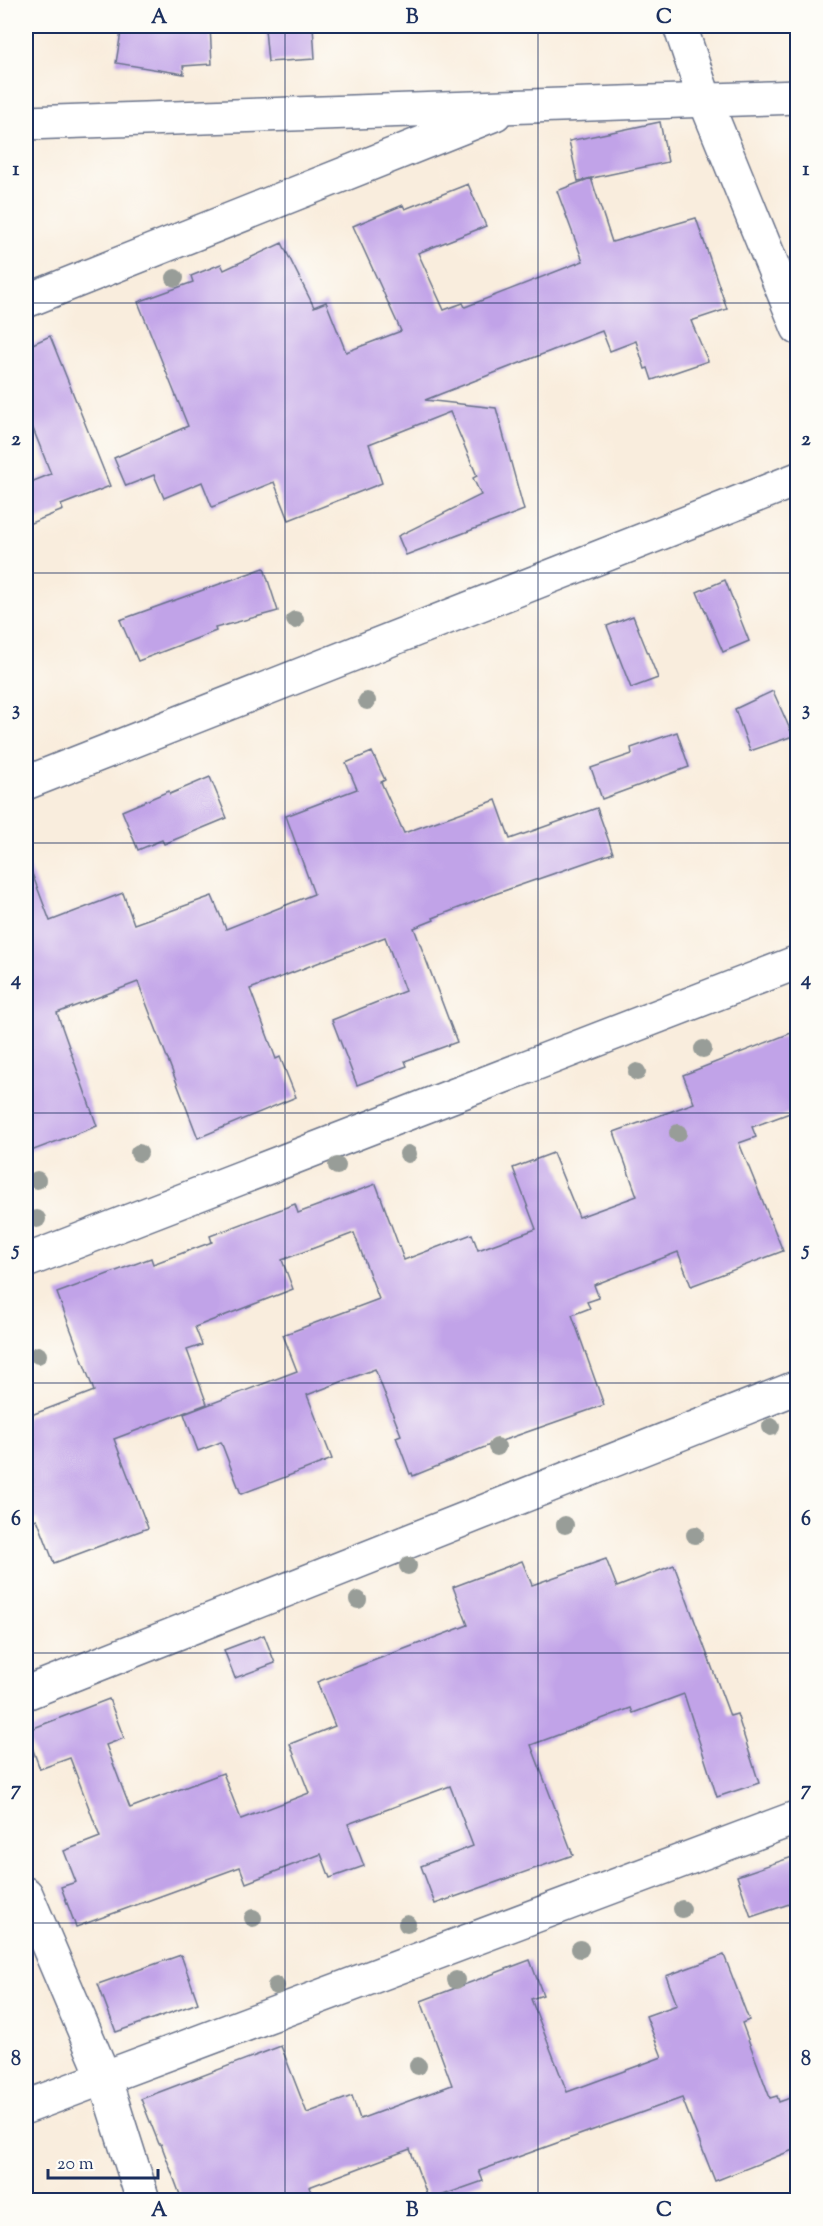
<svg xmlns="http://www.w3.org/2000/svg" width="823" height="2226" font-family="'Sorts Mill Goudy',serif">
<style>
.building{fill:#c1a3e8}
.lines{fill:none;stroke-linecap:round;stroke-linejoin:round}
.minor-casing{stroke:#69728a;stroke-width:36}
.minor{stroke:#fff;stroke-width:33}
.tree{fill:#989d98}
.grid{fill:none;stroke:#1b2f5e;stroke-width:1.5;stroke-opacity:0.55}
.neatline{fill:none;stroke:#1b2f5e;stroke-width:2}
.grid-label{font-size:20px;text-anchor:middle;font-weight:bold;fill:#1b2f5e}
</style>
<rect width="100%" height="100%" fill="#fdfcf7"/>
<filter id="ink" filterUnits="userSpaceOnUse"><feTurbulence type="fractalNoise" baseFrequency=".0167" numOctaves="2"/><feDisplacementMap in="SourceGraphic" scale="12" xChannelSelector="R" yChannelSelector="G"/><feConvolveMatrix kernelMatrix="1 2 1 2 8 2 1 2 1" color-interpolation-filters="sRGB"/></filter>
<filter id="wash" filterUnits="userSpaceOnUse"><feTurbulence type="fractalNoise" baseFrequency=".008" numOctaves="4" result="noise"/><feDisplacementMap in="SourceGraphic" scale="24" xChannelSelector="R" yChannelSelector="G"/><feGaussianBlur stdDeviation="1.35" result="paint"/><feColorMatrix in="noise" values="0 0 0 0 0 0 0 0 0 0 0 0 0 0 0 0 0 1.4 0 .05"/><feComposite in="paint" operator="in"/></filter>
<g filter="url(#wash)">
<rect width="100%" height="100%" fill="#f9eddd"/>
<g id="blocks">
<g class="building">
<path d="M122 26H210L212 64 183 66 184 74 116 63Z"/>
<path d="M313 26 315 59 268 62 265 29Z"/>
<path d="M660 122 668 162 578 181 569 141Z"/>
<path d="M591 178 612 242 696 218 727 309 691 321 708 361 652 380 648 368 645 369 636 341 610 351 602 331 425 400 496 408 524 510 406 555 398 536 481 495 473 478 477 476 450 412 369 444 382 483 289 520 274 482 212 507 202 482 164 498 154 475 126 486 114 458 188 426 138 302 193 282 191 276 221 264 224 270 282 243 314 307 326 302 346 352 401 331 353 226 403 205 405 209 468 184 486 226 418 253 444 310 463 303 465 307 583 261 557 191Z"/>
<path d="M50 336 110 486 61 505 63 510 26 525V484L51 474 26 411V347Z"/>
<path d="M264 568 278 611 215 628 216 631 138 661 120 620Z"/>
<path d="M725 580 749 641 723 652 697 592Z"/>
<path d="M633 616 658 678 631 688 607 626Z"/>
<path d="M773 691 793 736 750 751 735 709Z"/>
<path d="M677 732 689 767 602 799 591 768 632 754 631 748Z"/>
<path d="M372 752 385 780 381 782 404 833 496 800 510 839 597 808 613 853 495 894 433 918 434 920 414 928 457 1042 405 1061 407 1066 357 1085 332 1020 405 991 385 937 250 989 276 1059 280 1057 296 1097 198 1138 138 982 57 1013 97 1126 26 1153V863H28L50 921 123 893 134 924 212 896 226 929 314 894 286 816 357 789 346 763Z"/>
<path d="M210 777 227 818 164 844 162 840 138 850 122 811 169 791 170 794Z"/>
<path d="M791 1033 798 1050V1110L752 1127 756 1137 739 1143 783 1251 691 1286 678 1252 594 1285 599 1298 587 1302 590 1308 572 1315 604 1405 490 1445 413 1476 412 1473 410 1474 396 1437 401 1435 375 1369 307 1395 332 1459 241 1494 221 1442 198 1451 184 1414 297 1371 283 1335 379 1299 354 1233 282 1260 293 1289 195 1327 202 1345 187 1350 207 1404 114 1439 148 1528 54 1563 37 1519 26 1523V1417L94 1391 57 1293 151 1258 153 1264 212 1242 210 1236 295 1204 298 1213 376 1184 404 1260 472 1234 478 1250 536 1229 513 1168 553 1153 579 1217 637 1196 614 1132 694 1103 683 1075Z"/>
<path d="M606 1559 617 1587 674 1565 730 1716 737 1714 759 1783 717 1797 684 1694 633 1713 631 1708 531 1745 573 1855 435 1904 421 1866 473 1846 450 1786 348 1824 364 1866 330 1878 321 1854 246 1883 240 1867 76 1927 61 1887 76 1882 64 1851 100 1837 70 1758 40 1769 26 1731 109 1699 124 1738 106 1745 130 1808 223 1773 241 1819 309 1793 290 1744 335 1726 317 1682 468 1625 453 1587 522 1561 532 1585Z"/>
<path d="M264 1635 275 1663 235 1678 224 1650Z"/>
<path d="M798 1855V1901L751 1917 737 1876Z"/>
<path d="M181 1955 198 2003 116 2032 98 1984Z"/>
<path d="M724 1955 749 2020 742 2023 770 2098 777 2096 779 2102 798 2095V2148L715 2181 682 2098 479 2171 483 2181 429 2200 410 2149 309 2187 314 2200H182L161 2144H159L141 2099 281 2046 307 2113 352 2096 360 2119 452 2085 421 2001 530 1960 543 1995 531 1999 567 2092 662 2057 646 2016 677 2005 666 1976Z"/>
</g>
</g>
</g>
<g filter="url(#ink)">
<use href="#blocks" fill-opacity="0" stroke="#69728a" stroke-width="1.5"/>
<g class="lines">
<g class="minor-casing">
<g id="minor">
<path d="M680 26 705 100 798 328"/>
<path d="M26 123 798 97"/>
<path d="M26 301 495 114"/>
<path d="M26 783 798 479"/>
<path d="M26 1261 798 962"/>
<path d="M26 1693 798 1387"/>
<path d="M26 1894 104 2077 143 2200"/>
<path d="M26 2107 798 1817"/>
</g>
</g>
<use href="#minor" class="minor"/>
</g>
<g class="tree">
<circle cx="175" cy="278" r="9"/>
<circle cx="295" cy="620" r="9"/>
<circle cx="367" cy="701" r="9"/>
<circle cx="703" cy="1049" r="9"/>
<circle cx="637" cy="1072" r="9"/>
<circle cx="678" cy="1133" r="9"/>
<circle cx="139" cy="1153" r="9"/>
<circle cx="408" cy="1154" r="9"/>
<circle cx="337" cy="1166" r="9"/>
<circle cx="37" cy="1180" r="9"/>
<circle cx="37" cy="1219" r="9"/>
<circle cx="38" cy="1355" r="9"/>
<circle cx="771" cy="1427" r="9"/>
<circle cx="497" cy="1447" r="9"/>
<circle cx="565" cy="1525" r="9"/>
<circle cx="695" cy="1535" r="9"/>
<circle cx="408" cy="1566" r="9"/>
<circle cx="358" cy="1600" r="9"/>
<circle cx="682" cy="1909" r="9"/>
<circle cx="253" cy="1918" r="9"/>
<circle cx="407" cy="1924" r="9"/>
<circle cx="580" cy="1949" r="9"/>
<circle cx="456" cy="1980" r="9"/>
<circle cx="276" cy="1986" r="9"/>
<circle cx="418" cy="2066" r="9"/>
</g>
</g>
<path class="grid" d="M285 26V2200M538 26V2200M26 303H798M26 573H798M26 843H798M26 1113H798M26 1383H798M26 1653H798M26 1923H798"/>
<rect width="823" height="2226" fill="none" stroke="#fdfcf7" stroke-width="66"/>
<path d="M48 2169v9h110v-9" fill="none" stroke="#1b2f5e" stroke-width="3"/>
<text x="57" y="2169" font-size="18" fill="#1b2f5e" stroke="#fdfcf7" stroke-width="4.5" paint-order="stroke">20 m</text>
<rect x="33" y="33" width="757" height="2160" class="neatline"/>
<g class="grid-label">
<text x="159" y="23">A</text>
<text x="412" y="23">B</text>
<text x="664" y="23">C</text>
<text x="16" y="175">1</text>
<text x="806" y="175">1</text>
<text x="16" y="445">2</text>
<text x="806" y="445">2</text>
<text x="16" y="715">3</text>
<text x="806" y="715">3</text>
<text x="16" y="985">4</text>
<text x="806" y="985">4</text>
<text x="16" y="1255">5</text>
<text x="806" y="1255">5</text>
<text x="16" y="1525">6</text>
<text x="806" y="1525">6</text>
<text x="16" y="1795">7</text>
<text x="806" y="1795">7</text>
<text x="16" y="2065">8</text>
<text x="806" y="2065">8</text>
<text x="159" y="2216">A</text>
<text x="412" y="2216">B</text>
<text x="664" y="2216">C</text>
</g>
</svg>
